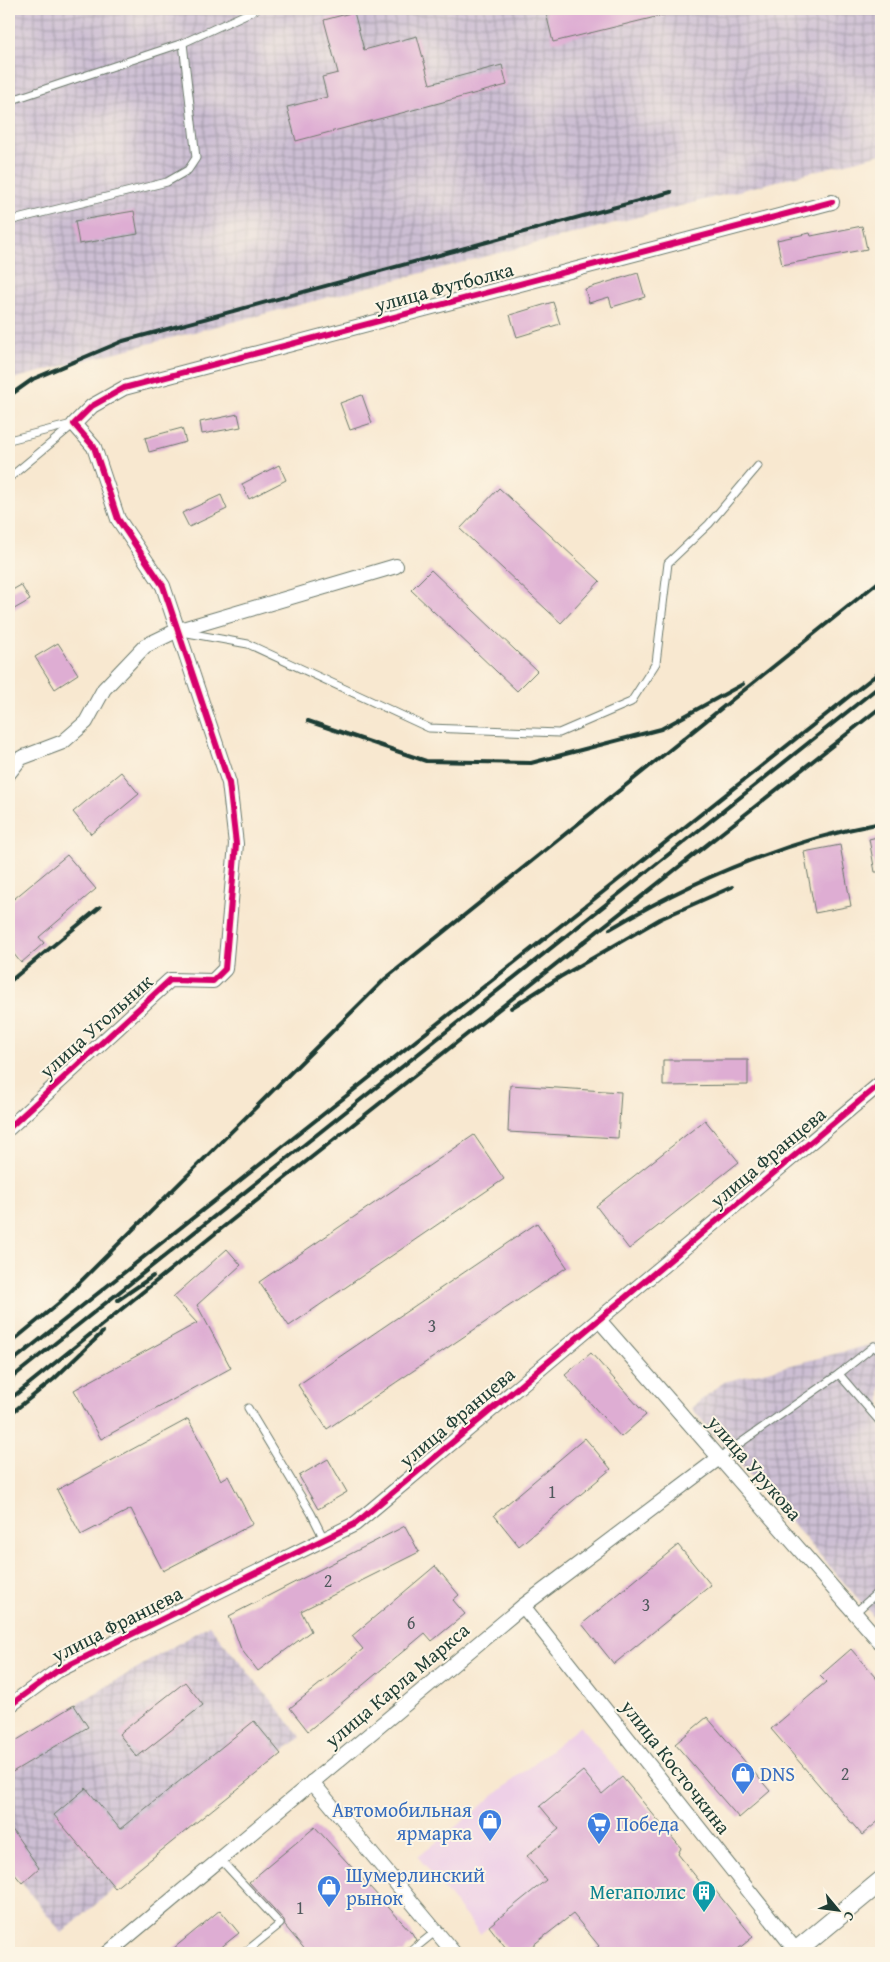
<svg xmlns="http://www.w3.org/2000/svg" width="890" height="1962" font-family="'Gentium Book Plus',serif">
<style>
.built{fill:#eed0e7}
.industrial{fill:url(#industrial-grid)}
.building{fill:#deadd3}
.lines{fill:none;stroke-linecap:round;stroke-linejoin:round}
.lane-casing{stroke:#6b796b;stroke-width:9}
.street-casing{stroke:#6b796b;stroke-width:16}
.secondary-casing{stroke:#6b796b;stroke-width:21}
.lane{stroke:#fff;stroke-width:7}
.street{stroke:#fff;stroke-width:14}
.secondary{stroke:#fff;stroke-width:19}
.rail{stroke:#1f3d34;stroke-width:4}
.cycleway-casing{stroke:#fcf5e5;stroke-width:9}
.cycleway{stroke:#d6006c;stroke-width:6}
.labels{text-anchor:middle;stroke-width:4;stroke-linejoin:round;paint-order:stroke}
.number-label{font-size:18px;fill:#4f595c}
.street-label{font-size:20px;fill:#1f3d34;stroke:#fcf5e5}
.shop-label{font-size:20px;fill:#366cbe;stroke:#fcf5e5;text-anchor:start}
.culture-label{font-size:20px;fill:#0d838f;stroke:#fcf5e5;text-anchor:end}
</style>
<defs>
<pattern id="industrial-grid" width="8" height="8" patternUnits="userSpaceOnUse" patternTransform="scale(1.25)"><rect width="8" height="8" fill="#ccbed3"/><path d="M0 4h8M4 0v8" fill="none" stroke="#a59cac"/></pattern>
</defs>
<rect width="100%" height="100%" fill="#fcf5e5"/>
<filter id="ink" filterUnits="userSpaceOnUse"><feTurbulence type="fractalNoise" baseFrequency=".02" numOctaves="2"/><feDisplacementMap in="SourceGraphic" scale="10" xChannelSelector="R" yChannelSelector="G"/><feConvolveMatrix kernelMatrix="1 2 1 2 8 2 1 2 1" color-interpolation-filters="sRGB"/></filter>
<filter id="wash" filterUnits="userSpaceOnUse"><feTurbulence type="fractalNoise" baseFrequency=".0096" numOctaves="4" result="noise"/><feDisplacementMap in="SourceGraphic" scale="20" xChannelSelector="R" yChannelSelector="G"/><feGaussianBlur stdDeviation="1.12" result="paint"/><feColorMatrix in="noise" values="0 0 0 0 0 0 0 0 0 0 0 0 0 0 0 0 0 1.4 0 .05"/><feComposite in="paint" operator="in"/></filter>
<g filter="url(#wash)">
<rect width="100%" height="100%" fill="#f8e8d0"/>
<path class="built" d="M580 1726 622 1777 527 1855 546 1880 480 1934 418 1857Z"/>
<g class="industrial">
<path d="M9 9H881V154L9 380Z"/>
<path d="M881 1342V1625L691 1408 724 1382Z"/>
<path d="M209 1625 301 1737 147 1861 62 1933 9 1867V1745Z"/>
</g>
<g id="blocks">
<g class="building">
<path d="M545 9H671L672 13 553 42Z"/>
<path d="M354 12 364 50 417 36 430 84 502 65 507 85 296 141 287 107 327 97 322 77 338 73 324 20Z"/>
<path d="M134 211 138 234 79 244 75 221Z"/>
<path d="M862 226 867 249 782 265 777 240 810 233 811 236Z"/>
<path d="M638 273 645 297 612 307 609 297 589 303 585 289Z"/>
<path d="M553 302 560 324 517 337 510 315Z"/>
<path d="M362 395 372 423 350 430 340 403Z"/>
<path d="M238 414 241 427 202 434 200 422Z"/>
<path d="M182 428 186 442 149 452 145 438Z"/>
<path d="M279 465 286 480 249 499 242 484Z"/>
<path d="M499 488 600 581 561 623 460 529Z"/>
<path d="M221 495 227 509 189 527 182 513Z"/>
<path d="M431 570 537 671 517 691 411 590Z"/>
<path d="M21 585 30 600 9 612V592Z"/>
<path d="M58 643 78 674 55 689 35 657Z"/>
<path d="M121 772 139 794 91 834 73 812Z"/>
<path d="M881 836V872H875L869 839Z"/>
<path d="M840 845 851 906 815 913 804 852Z"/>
<path d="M67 855 96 889 39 937 44 943 21 963 9 948V903Z"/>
<path d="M663 1060H748V1085L663 1086Z"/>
<path d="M510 1085 621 1092 618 1138 508 1132Z"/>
<path d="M705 1120 739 1162 629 1249 596 1206Z"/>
<path d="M474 1135 504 1179 289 1326 259 1282Z"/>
<path d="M537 1223 567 1267 327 1429 298 1385Z"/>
<path d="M227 1249 241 1265 197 1305 231 1368 101 1439 74 1390 197 1323 173 1297Z"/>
<path d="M591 1353 646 1415 621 1437 565 1375Z"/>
<path d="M188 1419 221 1480 228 1476 253 1524 163 1571 131 1509 81 1535 57 1490Z"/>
<path d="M585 1438 611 1469 519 1546 494 1515Z"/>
<path d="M328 1459 347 1492 318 1509 299 1476Z"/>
<path d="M405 1526 419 1552 301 1611 311 1631 258 1671 241 1649 229 1616Z"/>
<path d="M678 1545 711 1585 614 1664 582 1624Z"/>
<path d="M435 1566 459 1595 453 1600 465 1614 432 1641 425 1633 308 1731 290 1708 363 1649 352 1636Z"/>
<path d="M851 1649 881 1684V1819L862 1835 771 1729 826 1682 820 1676Z"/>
<path d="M185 1682 203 1705 137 1757 119 1734Z"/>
<path d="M74 1705 88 1727 9 1774V1745Z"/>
<path d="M707 1717 770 1791 739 1818 675 1744Z"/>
<path d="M254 1721 281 1754 115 1888 54 1815 86 1788 120 1829Z"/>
<path d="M583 1771 602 1794 622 1777 681 1848 678 1854 705 1888 710 1884 753 1937 733 1953H590L599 1946 573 1914 523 1953H510L489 1926 546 1880 527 1856 559 1829 540 1806Z"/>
<path d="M9 1825 39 1868 22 1883 9 1867Z"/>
<path d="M315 1827 412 1933 416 1940 406 1949 404 1953H308L285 1926 284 1920 249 1882Z"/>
<path d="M220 1910 239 1933 214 1953H168Z"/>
</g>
</g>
</g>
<g filter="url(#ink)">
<use href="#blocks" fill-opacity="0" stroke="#6b796b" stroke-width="1"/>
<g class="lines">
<g class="lane-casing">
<g id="lane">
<path d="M9 101 183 43 257 9"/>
<path d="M9 221 167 182 188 170 196 158 183 43"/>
<path d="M9 440 72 424"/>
<path d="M9 478 74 424"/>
<path d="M182 632 248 644 429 728 559 733 631 702 656 663 668 563 709 524 758 466"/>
<path d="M839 1374 874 1346 881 1353"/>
<path d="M248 1408 311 1513 324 1539"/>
<path d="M719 1458 839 1374 881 1423"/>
<path d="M855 1613 881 1589"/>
<path d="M220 1859 280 1924 244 1953"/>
<path d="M409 1953 435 1932"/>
</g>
</g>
<g class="street-casing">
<g id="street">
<path d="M9 773 21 758 63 742 86 722 104 689 145 646 176 631 396 566"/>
<path d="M9 1128 170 980 213 981 225 969 236 844 229 783 163 586 118 519 94 447 74 424 92 406 124 388 832 202"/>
<path d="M599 1320 881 1643"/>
<path d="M523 1606 798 1953"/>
<path d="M9 1706 57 1671 355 1524 881 1083"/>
<path d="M312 1782 454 1953"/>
<path d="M108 1953 523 1606 719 1458"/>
</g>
</g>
<g class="secondary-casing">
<path id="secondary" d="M794 1953 881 1881"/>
</g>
<use href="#lane" class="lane"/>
<use href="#street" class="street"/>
<use href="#secondary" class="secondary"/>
<g class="rail">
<path d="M9 396 33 379 123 341 671 192"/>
<path d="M308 721 426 761 531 763 661 729 743 684"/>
<path d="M610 929C693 880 785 841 881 823"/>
<path d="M9 982 100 907"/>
<path d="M511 1008 560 977 660 919 732 887"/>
<path d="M118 1300 153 1276"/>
<path d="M9 1344 59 1303 385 979 881 580"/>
<path d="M9 1364 881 671"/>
<path d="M9 1380 881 685"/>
<path d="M9 1400 217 1232 881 707"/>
<path d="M9 1415 54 1379 103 1332"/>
</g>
<g class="cycleway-casing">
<g id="cycleway">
<path d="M9 1128 170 980 213 981 225 969 236 844 229 783 163 586 118 519 94 447 74 424 92 406 124 388 832 202"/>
<path d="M9 1706 57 1671 355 1524 881 1083"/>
</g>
</g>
<use href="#cycleway" class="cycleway"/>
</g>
</g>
<defs>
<g id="shop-pin" transform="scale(1.25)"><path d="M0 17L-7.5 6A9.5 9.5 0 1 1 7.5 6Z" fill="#3f7fe0" stroke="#fcf5e5"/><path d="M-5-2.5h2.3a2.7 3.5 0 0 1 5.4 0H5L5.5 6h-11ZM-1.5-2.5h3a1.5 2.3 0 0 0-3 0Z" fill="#fff"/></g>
<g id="supermarket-pin" transform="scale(1.25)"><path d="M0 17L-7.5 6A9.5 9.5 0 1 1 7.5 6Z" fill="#3f7fe0" stroke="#fcf5e5"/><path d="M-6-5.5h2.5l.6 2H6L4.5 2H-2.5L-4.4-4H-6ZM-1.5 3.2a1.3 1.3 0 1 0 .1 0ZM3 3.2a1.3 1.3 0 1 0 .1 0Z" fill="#fff"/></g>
<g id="building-pin" transform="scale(1.25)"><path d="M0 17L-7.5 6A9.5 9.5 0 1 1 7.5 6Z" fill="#0f9aa8" stroke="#fcf5e5"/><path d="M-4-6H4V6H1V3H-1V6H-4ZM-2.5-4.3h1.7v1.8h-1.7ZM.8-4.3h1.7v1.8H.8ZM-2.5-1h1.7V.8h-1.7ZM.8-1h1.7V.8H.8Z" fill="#fff"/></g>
</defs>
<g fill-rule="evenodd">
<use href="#shop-pin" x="743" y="1774"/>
<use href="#shop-pin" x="490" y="1821"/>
<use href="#supermarket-pin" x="599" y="1824"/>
<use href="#shop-pin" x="329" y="1887"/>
<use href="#building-pin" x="704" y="1892"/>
</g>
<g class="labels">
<g class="number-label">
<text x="432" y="1332">3</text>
<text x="552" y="1498">1</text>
<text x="328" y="1587">2</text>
<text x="646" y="1611">3</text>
<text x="411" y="1629">6</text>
<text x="845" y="1780">2</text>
<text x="300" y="1914">1</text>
</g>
<g class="street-label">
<text transform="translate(444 287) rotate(-15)" y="7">улица Футболка</text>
<text transform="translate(96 1026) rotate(-42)" y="7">улица Угольник</text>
<text transform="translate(768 1157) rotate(-40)" y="7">улица Францева</text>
<text transform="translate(457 1417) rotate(-40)" y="7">улица Францева</text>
<text transform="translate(755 1468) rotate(49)" y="7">улица Урукова</text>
<text transform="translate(117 1624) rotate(-27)" y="7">улица Францева</text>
<text transform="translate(397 1685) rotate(-40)" y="7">улица Карла Маркса</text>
<text transform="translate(676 1767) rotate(52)" y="7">улица Косточкина</text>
</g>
<g class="shop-label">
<text x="760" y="1781">DNS</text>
<text x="472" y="1817" text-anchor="end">Автомобильная<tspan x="472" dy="23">ярмарка</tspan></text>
<text x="616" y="1831">Победа</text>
<text x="346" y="1882">Шумерлинский<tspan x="346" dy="23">рынок</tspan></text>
</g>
<g class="culture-label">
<text x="686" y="1899">Мегаполис</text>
</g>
</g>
<rect width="890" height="1962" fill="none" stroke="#fcf5e5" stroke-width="30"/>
<g transform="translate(838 1910) rotate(119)" stroke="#fcf5e5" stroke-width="4" paint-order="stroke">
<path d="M0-4L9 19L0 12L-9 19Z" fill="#1f3d34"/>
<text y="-8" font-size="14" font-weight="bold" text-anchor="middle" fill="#1f3d34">С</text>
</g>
</svg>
